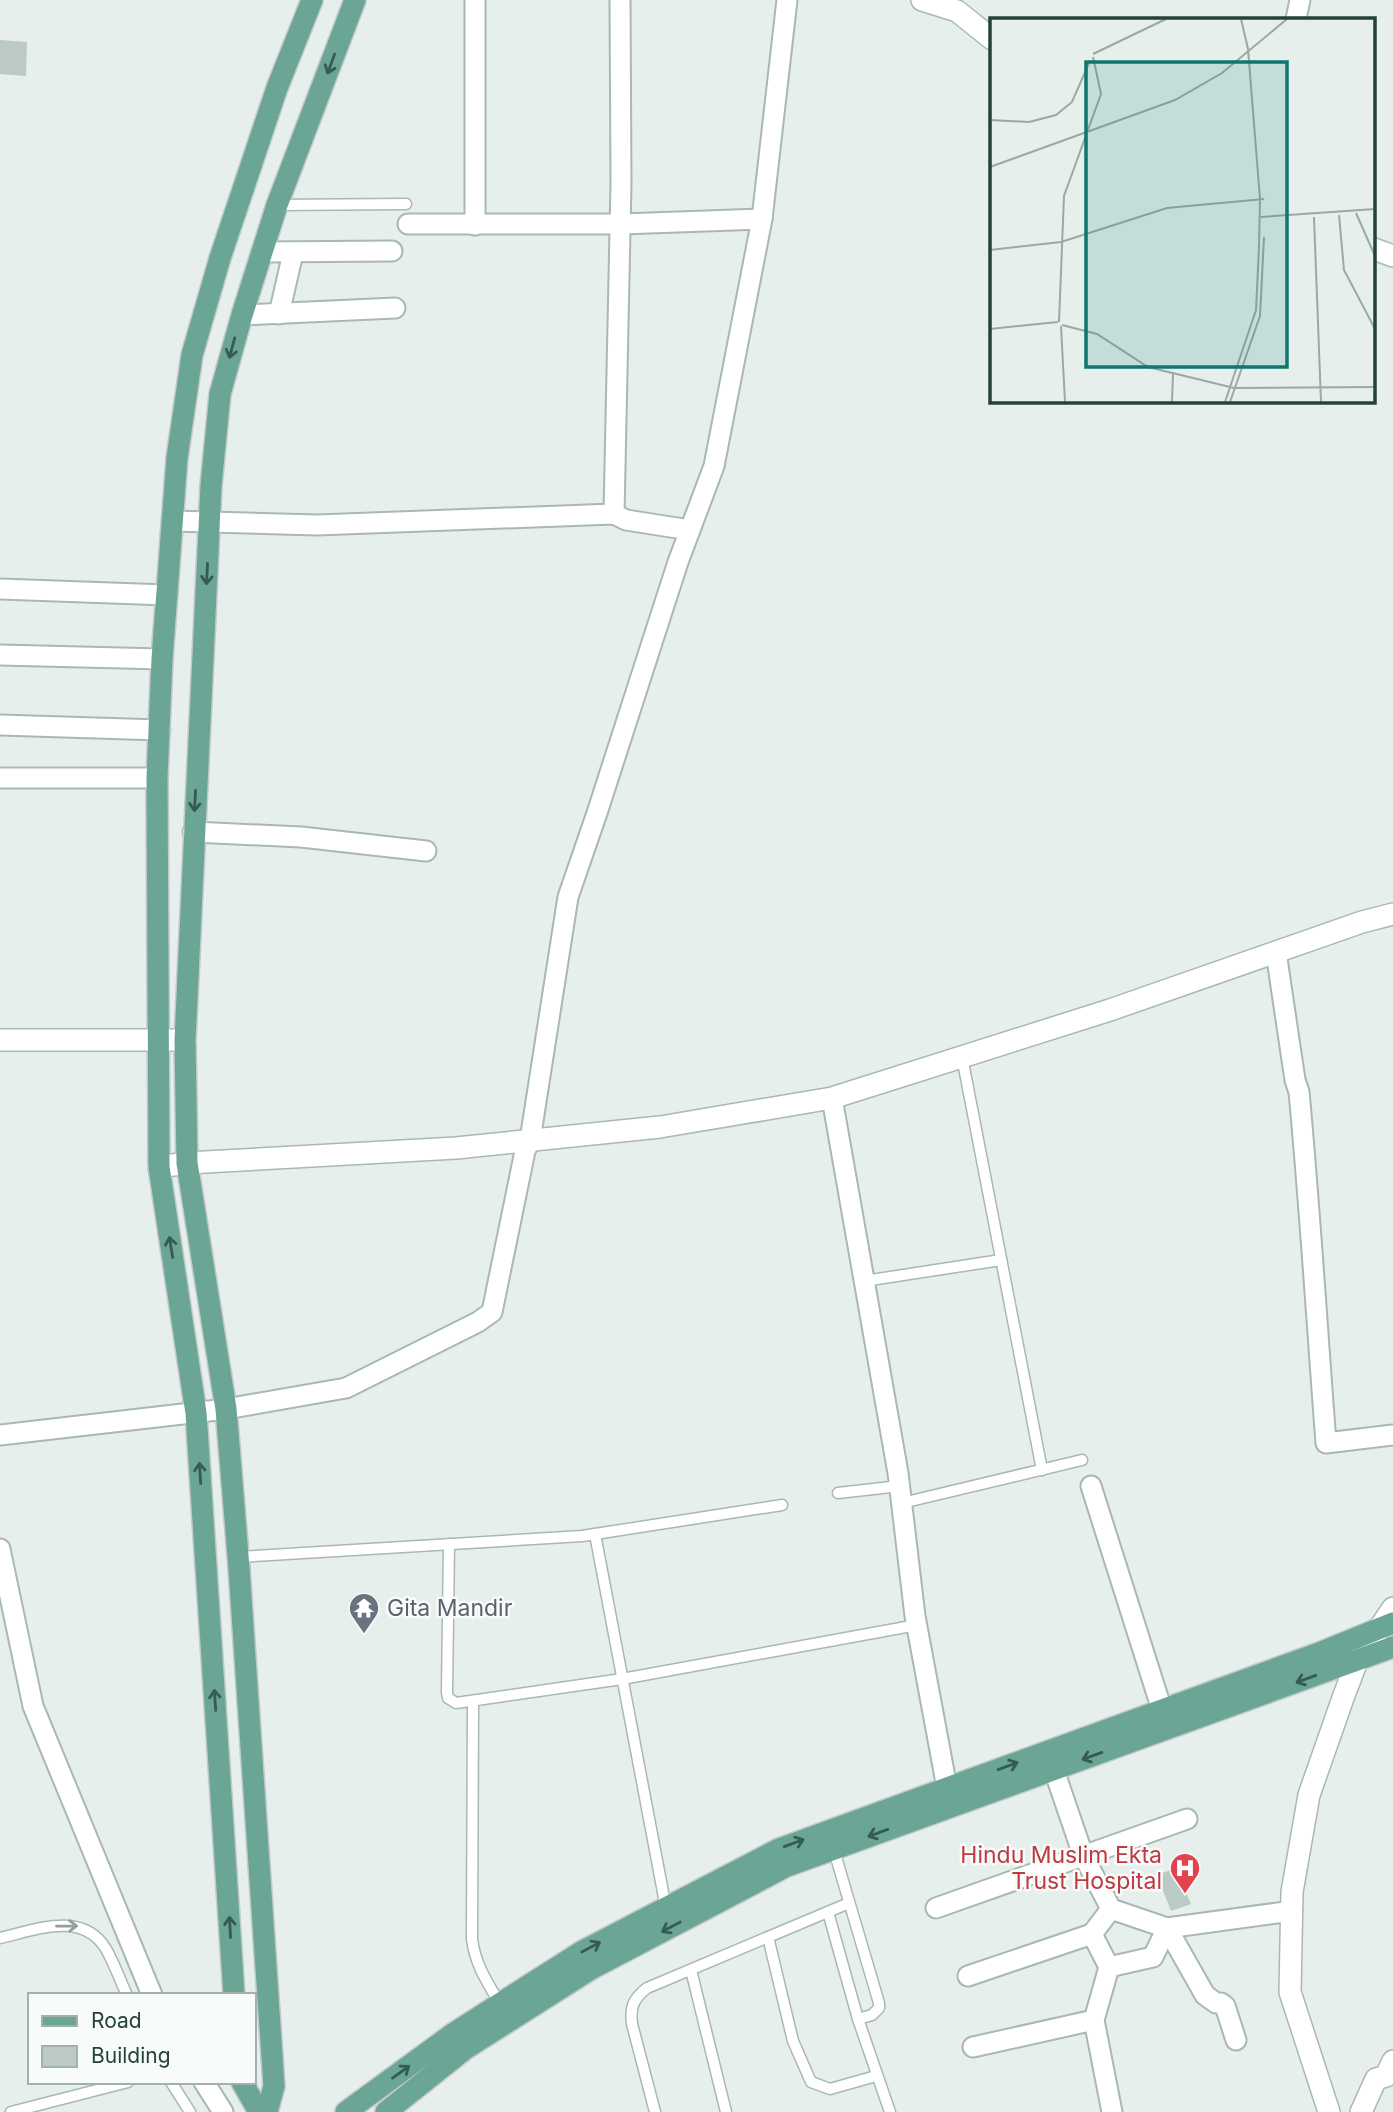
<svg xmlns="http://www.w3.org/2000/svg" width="1393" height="2112" font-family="Inter,sans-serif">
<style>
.building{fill:#bbcac4}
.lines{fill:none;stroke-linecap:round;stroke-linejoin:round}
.service-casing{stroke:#a8b8b2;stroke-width:13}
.minor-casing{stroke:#a8b8b2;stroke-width:23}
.tertiary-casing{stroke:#a8b8b2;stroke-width:24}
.secondary-casing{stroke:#a4bbb3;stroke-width:24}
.primary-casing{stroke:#c2cac8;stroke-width:24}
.service{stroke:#fff;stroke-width:10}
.minor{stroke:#fff;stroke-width:19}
.tertiary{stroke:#fff;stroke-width:21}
.secondary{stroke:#fff;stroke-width:21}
.primary{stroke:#6aa596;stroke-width:21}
.oneway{stroke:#365b51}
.oneway2{stroke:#92a09c}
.labels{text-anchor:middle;stroke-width:5;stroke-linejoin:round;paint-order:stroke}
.worship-label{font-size:23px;fill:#5b616d;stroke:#f7fbf9;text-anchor:start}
.health-label{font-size:23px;fill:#be3a42;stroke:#f7fbf9;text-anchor:end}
.inset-road{fill:none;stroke:#98aaa4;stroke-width:2}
.view{fill:#0f766e;fill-opacity:0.15;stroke:#0f766e;stroke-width:3.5}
.inset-edge{fill:none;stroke:#24423a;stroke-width:3.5}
</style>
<rect width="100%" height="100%" fill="#e6efeb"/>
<g class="building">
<path d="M0 40 27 42 26 76 0 74Z"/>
<path d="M1176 1868 1191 1904 1171 1911 1157 1875Z"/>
</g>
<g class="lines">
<g class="service-casing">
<g id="service">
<path d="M277 205 406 204"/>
<path d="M962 1057 1042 1470"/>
<path d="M864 1281 1001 1260"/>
<path d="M838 1493 900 1486"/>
<path d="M902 1503 1082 1460"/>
<path d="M595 1534 666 1908"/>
<path d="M449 1544 447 1692 448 1698 456 1703 622 1679 917 1625"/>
<path d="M238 1557 582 1536 782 1505"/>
<path d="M473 1702 472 1939C475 1964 487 1982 500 2004"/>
<path d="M833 1847 879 2003V2008L872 2015 858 2019"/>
<path d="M828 1912 858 2019 890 2112"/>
<path d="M768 1937 793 2041 811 2082 830 2089 876 2076"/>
<path d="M0 1938C36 1930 82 1910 106 1949 114 1963 120 1980 127 1995"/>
<path d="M691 1970 726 2112"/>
<path d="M171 2082 190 2112"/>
<path d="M11 2112 128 2082"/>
<path d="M655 2112 632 2024C630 2007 633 1999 647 1988L849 1903"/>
</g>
</g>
<g class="minor-casing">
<g id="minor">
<path d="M475 0V225"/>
<path d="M1296 19 1300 0"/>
<path d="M408 224H621L762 219"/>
<path d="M262 252 392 251"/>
<path d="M279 314 293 253"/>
<path d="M242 315 395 308"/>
<path d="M614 514 621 183 620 0"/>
<path d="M172 521 317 525 614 514 626 520 690 530"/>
<path d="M0 589 167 595"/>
<path d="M0 655 162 659"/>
<path d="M0 725 160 730"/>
<path d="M0 778H157"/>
<path d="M193 832 301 837 426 851"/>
<path d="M1276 952 1295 1080 1299 1092C1310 1209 1317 1326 1326 1443L1393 1435"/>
<path d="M832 1098 898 1473 915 1616 947 1788"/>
<path d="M0 1435 226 1409 346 1388 478 1322 492 1312 525 1151 530 1140 568 897 597 813 678 562 714 466 762 219 787 0"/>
<path d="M1091 1486 1162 1710"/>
<path d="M0 1549 33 1706 152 1995"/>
<path d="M1054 1770 1083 1855 1111 1909 1167 1928 1292 1911"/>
<path d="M936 1908 1187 1819"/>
<path d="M1167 1928 1205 1995 1216 2003H1221L1225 2006 1236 2040"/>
<path d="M1092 1934 1109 1967"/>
<path d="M968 1976 1092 1934 1111 1909"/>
<path d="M973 2047 1094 2020"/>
<path d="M204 2082 223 2112"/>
<path d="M1112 2112 1094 2020 1109 1967 1153 1957 1167 1928"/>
</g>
</g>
<g class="tertiary-casing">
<g id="tertiary">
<path d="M0 1040H185"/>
<path d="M159 1167 187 1163 456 1148 660 1127 832 1098 1110 1010 1362 922 1393 914"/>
<path d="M1329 2112 1290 1992 1292 1892 1309 1795 1343 1698 1357 1661 1393 1608"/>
<path d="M1361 2112 1376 2079 1386 2076 1393 2061"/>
</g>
</g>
<g class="secondary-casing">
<g id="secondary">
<path d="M922 0 957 11 992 39"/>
<path d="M1374 249 1393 256"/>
</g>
</g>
<g class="primary-casing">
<g id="primary">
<path d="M234 1995 196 1413 159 1167 157 778 162 659 177 458 192 355 220 258 277 88 312 0"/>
<path d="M242 2082 259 2112"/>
<path d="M267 2112 274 2086 239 1568 226 1409 187 1163 185 1040 211 486 220 394 242 315 277 205 355 0"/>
<path d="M346 2112 454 2033 581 1952 779 1849 1319 1653 1393 1623"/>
<path d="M386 2112 465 2049 591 1969 787 1866 1393 1647"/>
</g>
</g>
<use href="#service" class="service"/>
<use href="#minor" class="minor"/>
<use href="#tertiary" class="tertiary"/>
<use href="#secondary" class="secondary"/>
<use href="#primary" class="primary"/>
</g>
<defs><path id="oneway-shaft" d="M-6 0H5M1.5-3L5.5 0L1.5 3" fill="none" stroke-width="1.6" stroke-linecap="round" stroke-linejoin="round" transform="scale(1.75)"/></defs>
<g class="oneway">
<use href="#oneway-shaft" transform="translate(331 64) rotate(110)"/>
<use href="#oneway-shaft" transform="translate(232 348) rotate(105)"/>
<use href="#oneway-shaft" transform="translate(207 574) rotate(93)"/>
<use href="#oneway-shaft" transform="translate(195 801) rotate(93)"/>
<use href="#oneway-shaft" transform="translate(171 1247) rotate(-99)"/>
<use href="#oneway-shaft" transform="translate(200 1473) rotate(-94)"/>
<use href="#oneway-shaft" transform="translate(1306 1679) rotate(160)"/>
<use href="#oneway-shaft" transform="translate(215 1700) rotate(-94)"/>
<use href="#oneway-shaft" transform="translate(1092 1756) rotate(160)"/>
<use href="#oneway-shaft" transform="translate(1008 1766) rotate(-20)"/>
<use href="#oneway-shaft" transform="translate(878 1833) rotate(160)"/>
<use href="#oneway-shaft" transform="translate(794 1843) rotate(-20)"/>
<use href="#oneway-shaft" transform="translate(230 1927) rotate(-93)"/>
<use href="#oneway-shaft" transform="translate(671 1927) rotate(152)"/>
<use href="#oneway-shaft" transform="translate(591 1947) rotate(-28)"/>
<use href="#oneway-shaft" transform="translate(401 2072) rotate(-36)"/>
</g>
<use class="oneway2" href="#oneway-shaft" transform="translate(67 1926) rotate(-1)"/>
<defs>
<g id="temple-pin" transform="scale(1.575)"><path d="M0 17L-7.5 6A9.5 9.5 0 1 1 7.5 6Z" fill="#6b7280" stroke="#f7fbf9"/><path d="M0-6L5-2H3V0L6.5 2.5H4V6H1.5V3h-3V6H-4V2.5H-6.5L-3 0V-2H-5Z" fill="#fff"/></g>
<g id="hospital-pin" transform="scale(1.575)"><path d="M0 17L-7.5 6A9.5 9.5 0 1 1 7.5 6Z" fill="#e0444e" stroke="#f7fbf9"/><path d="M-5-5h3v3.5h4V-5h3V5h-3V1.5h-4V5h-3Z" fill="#fff"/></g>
</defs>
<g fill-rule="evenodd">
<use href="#temple-pin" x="364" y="1608"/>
<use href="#hospital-pin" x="1185" y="1868"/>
</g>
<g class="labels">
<g class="worship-label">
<text x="387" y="1616">Gita Mandir</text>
</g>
<g class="health-label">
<text x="1162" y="1863">Hindu Muslim Ekta<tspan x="1162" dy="26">Trust Hospital</tspan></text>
</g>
</g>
<g transform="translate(990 18)">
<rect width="385" height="385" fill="#e6efeb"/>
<path class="inset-road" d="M103 36 176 1M0 102 39 104 66 97 82 84 100 43M0 149 185 82 232 55 297 1M366 195 385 238M349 197 354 252 385 311M271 199 385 191M324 199 331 384M0 232 71 224 177 190 274 181M69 304 74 178 111 76 103 39M72 307 107 316 158 349 244 370 385 369M71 308 75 384M0 311 68 304M182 384 183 356M235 384 266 292 269 229 270 181 258 31 251 1M240 384 270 298 274 219"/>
<path class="view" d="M96 44H297V349H96Z"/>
<rect width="385" height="385" class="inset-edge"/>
</g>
<rect x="28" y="1993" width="228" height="91" fill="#f7fbf9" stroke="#a3b1ad" stroke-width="2"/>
<rect x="42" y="2016" width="35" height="10" fill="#6aa596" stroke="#a3b1ad" stroke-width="2"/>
<text x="91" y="2028" font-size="21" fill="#24423a">Road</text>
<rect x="42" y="2046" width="35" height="21" fill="#bbcac4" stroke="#a3b1ad" stroke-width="2"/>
<text x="91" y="2063" font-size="21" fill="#24423a">Building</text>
</svg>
